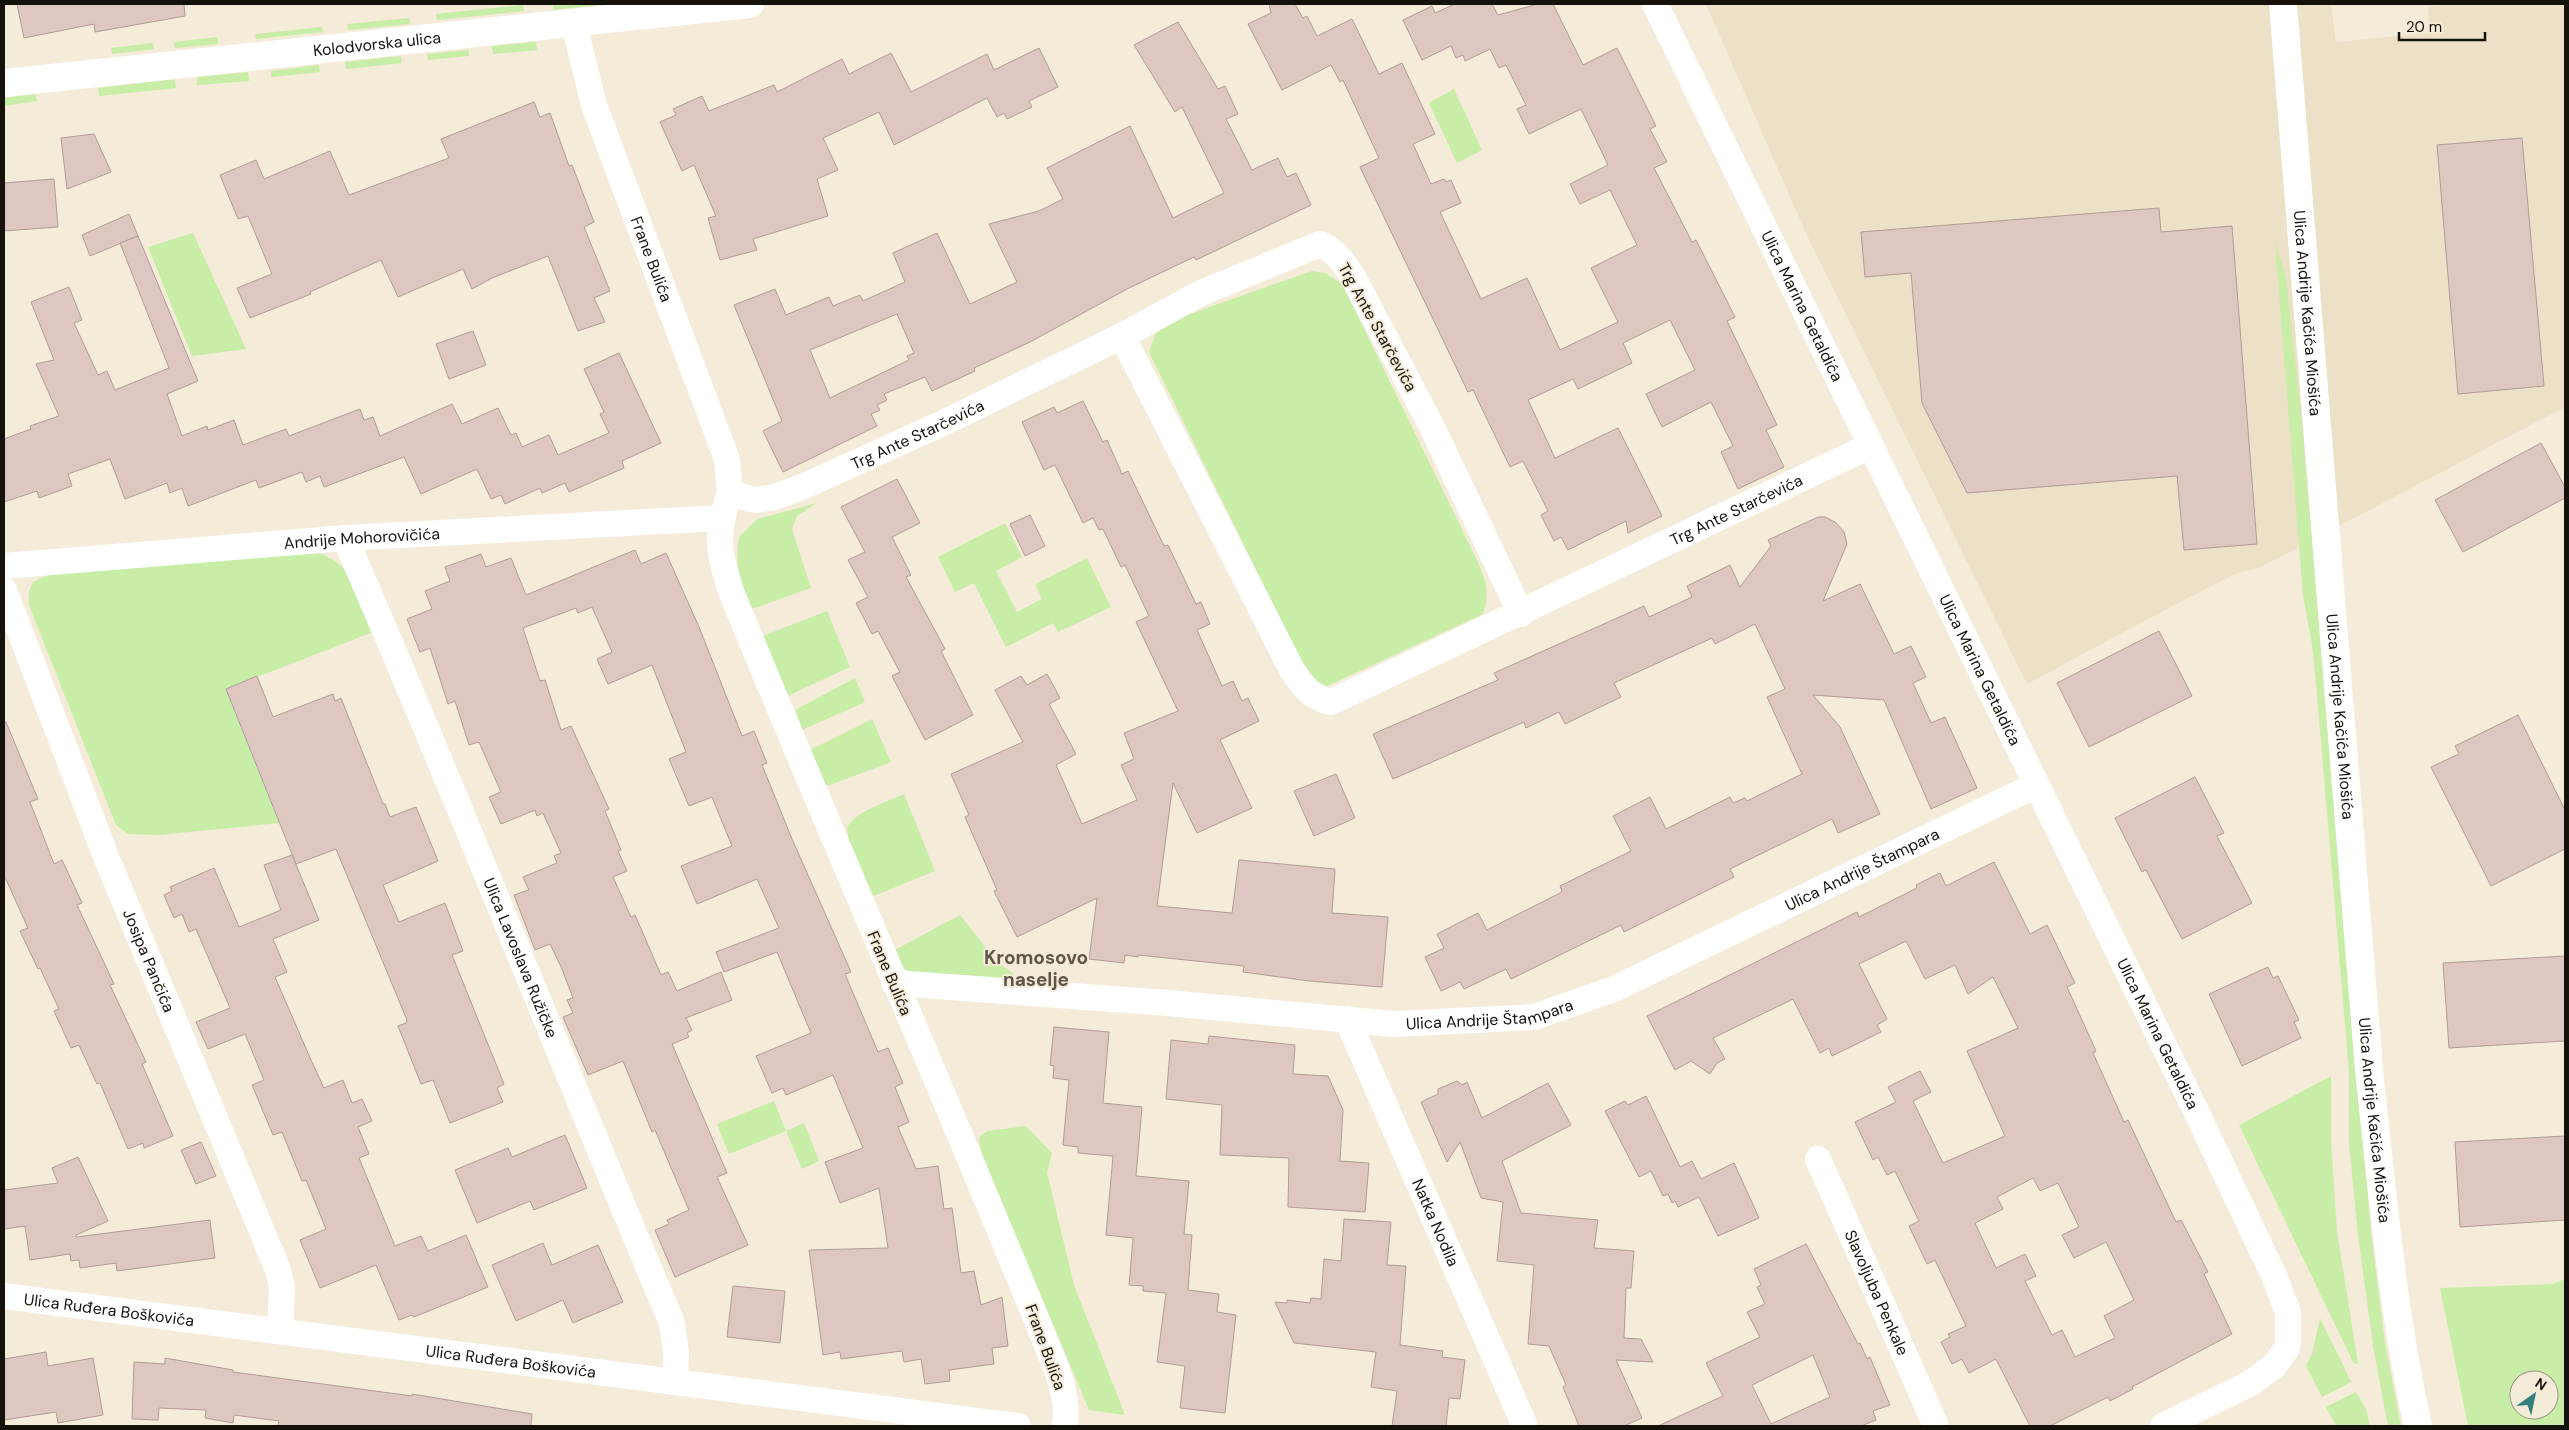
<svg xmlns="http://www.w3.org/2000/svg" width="2569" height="1430" font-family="'DM Sans',sans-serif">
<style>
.built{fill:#ece0c6}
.green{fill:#c7eda6;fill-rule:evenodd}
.building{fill:#dec7c1;stroke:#b29c96;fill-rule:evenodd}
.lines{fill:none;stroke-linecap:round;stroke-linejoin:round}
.street{stroke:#fff;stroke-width:26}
.secondary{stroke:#fff;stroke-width:28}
.labels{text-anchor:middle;stroke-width:4;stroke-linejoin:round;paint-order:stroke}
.street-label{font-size:16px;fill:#15120b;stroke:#f4ebd8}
.quarter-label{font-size:19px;font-weight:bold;fill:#5e5747;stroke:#f4ebd8}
</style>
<rect width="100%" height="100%" fill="#f4ebd8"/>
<path class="built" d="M1706 4H2331L2336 42 2430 33 2428 7 2455 4H2565V407L2261 567 2235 574 2174 605 2027 684 1805 231Z"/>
<g class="green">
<path d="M553 4H597L598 5 553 10Z"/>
<path d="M523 5 524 11 437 20 436 14Z"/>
<path d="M409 18 410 24 348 30 347 24Z"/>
<path d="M322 27 323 32 256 39 255 34Z"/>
<path d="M218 37V44L175 48 174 42Z"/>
<path d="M536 42 537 50 493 54 492 46Z"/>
<path d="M153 43 154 49 112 54 111 48Z"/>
<path d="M469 50V56L428 60 427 54Z"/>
<path d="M401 56 402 63 346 69 345 62Z"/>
<path d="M319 65 320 72 271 77V71Z"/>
<path d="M248 72 249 81 197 85V77Z"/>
<path d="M175 79 176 88 99 96 98 88Z"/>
<path d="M1454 89 1482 150 1457 163 1429 103Z"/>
<path d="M35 94 37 101 4 106V98Z"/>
<path d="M193 233 246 349 192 356 148 247Z"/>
<path d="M2275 243 2286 277 2302 424 2371 1232 2385 1343 2401 1426H2388L2373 1346 2358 1235 2349 1143V1072L2316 683 2312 644 2303 596Z"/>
<path d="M1312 271 1325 273 1342 284 1475 556C1485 579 1491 589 1483 614L1327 686 1315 681 1305 669 1149 352 1156 333 1176 319Z"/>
<path d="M817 503 797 516 792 529 811 588 751 609C741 584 734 564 739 537L757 519Z"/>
<path d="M1005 523 1022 557 996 571 1017 612 1042 599 1035 584 1087 558 1111 607 1058 632 1053 623 1006 647 974 583 955 592 938 557Z"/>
<path d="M310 551C355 560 358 595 373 632L226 689 280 823 159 835 128 834 116 825 29 605V591L33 582 50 574Z"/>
<path d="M827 611 850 667 787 696 763 636Z"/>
<path d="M855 678 865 702 802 730 795 710Z"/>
<path d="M872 719 891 762 830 785H823L810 750Z"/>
<path d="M904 794 935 871 871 897 850 848 847 828C855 811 887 802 904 794Z"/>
<path d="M960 915 998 963 1014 974 1009 980 911 972 903 968 895 950Z"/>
<path d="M2331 1076V1141L2337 1232 2358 1363 2354 1364 2239 1125Z"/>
<path d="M774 1101 786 1131 804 1123 819 1161 802 1169 786 1131 729 1154 717 1124Z"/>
<path d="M1026 1126 1052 1153 1047 1173 1074 1285 1125 1415 1089 1410 983 1158 979 1140 981 1135 988 1131Z"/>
<path d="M2565 1279V1426H2468L2440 1288 2553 1284ZM2519 1380H2549V1410H2519Z"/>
<path d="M2320 1318 2351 1382 2322 1397 2306 1366 2312 1354Z"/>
<path d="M2356 1392 2366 1409 2370 1426H2336L2326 1407Z"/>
</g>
<g class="building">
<path d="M17 4H184L185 16 95 32 94 24 24 38Z"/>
<path d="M1269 4H1295L1303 18 1307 16 1317 36 1352 19 1379 74 1402 63 1435 134 1413 144 1431 184 1444 179 1446 182 1451 180 1461 203 1440 212 1481 299 1527 278 1560 350 1618 322 1591 268 1637 245 1610 190 1580 204 1570 184 1608 165 1581 109 1529 134 1517 109 1526 105 1506 65 1499 68 1490 49 1465 61 1463 55 1456 58 1451 46 1422 60 1403 20 1432 6 1435 13 1455 4H1492L1498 15 1538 4H1553L1583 65 1617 48 1656 126 1650 129 1667 162 1654 168 1692 242 1696 240 1735 317 1727 321 1777 425 1766 430 1784 467 1738 489 1721 452 1733 446 1711 402 1662 427 1646 394 1695 370 1670 320 1623 343 1632 363 1578 389 1573 379 1528 400 1555 458 1618 428 1662 516 1628 533 1626 521 1568 550 1561 537 1554 541 1541 515 1548 511 1523 461 1510 467 1473 390 1468 392 1360 167 1379 158 1343 80 1340 82 1331 65 1282 90 1248 24 1271 13Z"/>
<path d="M1178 22 1218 89 1225 86 1238 114 1226 119 1252 170 1278 158 1287 177 1296 173 1311 205 1196 260 1194 257 1127 289 1030 342 974 368 975 371 932 391 925 377 884 394 887 400 877 405 880 410 871 414 877 426 783 472 763 431 782 421 734 305 775 289 786 315 829 297 833 306 860 295 863 301 905 282 893 253 937 233 970 304 1017 282 989 224 1039 211 1063 199 1047 168 1130 126 1173 218 1224 193 1182 107 1175 112 1134 45ZM897 314 914 353 907 356 909 360 830 398 810 350Z"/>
<path d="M1039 48 1058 87 1029 101 1032 107 1007 119 1004 113 997 117 987 98 894 145 879 112 823 138 838 170 817 179 828 216 753 239 757 250 720 260 708 218 716 216 694 165 682 171 660 122 676 115 673 109 702 96 709 111 774 85 777 92 842 59 849 74 891 53 911 92 987 54 994 70Z"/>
<path d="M534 102 540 117 550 113 569 166 572 165 594 222 584 227 610 291 594 298 605 322 578 331 548 256 492 278 472 289 463 269 398 297 381 260 310 292 311 294 250 318 237 288 272 274 248 216 238 219 220 175 256 160 264 179 330 151 349 195 449 158 441 139Z"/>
<path d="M94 134 111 172 67 189 61 138Z"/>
<path d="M2522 138 2544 386 2458 394 2437 145Z"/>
<path d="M54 179 58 227 4 231V183Z"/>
<path d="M2159 208 2161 232 2232 226 2257 544 2184 550 2177 476 1967 493 1922 403 1911 273 1865 277 1861 232Z"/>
<path d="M129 214 138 236 90 256 82 235Z"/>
<path d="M138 236 198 381 167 394 182 436 207 426 208 430 234 420 243 445 286 429 289 436 360 409 364 420 373 417 380 436 452 404 462 424 498 408 511 435 516 433 522 447 549 435 558 455 609 433 600 414 604 412 584 369 619 353 661 443 622 461 624 468 569 492 565 483 542 493 540 488 505 504 501 495 491 499 477 469 421 494 404 457 324 487 320 476 306 482 302 472 259 488 256 480 188 506 182 488 170 493 167 483 125 499 110 459 68 474 72 486 39 498 37 491 4 502V439L31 429 30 426 59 416 36 364 54 360 31 302 69 287 82 320 74 323 98 375 107 371 115 390 169 368 120 243Z"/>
<path d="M473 331 486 365 449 379 436 344Z"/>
<path d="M1083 401 1103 442 1107 440 1122 474 1128 471 1164 546 1168 545 1196 604 1201 602 1210 624 1197 630 1222 686 1233 681 1242 701 1248 698 1259 721 1220 740 1252 808 1197 833 1173 783 1157 906 1232 913 1239 860 1335 869 1332 913 1388 917 1382 987 1309 981 1243 972 1244 966 1138 955V957L1125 955 1124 963 1089 959 1097 898 1017 937 994 891 997 890 965 817 969 815 951 774 1023 742 995 690 1021 676 1027 685 1047 674 1060 698 1049 704 1076 754 1056 765 1082 824 1137 800 1121 765 1134 759 1124 733 1178 711 1136 622 1149 616 1125 565 1121 567 1103 529 1099 530 1093 518 1083 523 1055 465 1044 470 1022 422 1054 407 1057 413Z"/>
<path d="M2541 443 2565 487V498L2463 552 2435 500Z"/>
<path d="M897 479 920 523 892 537 911 575 906 577 945 649 941 651 973 715 925 740 892 676 900 672 878 631 872 634 856 603 868 597 848 560 865 552 841 507Z"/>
<path d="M1030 515 1045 546 1025 556 1010 524Z"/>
<path d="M1818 517H1825L1835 522 1844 532 1847 544 1823 601 1860 584 1894 654 1911 646 1926 677 1913 683 1931 723 1945 717 1977 788 1931 809 1884 700 1813 695 1840 727 1880 814 1838 833 1832 819 1730 869 1734 877 1624 932 1621 925 1511 979 1506 969 1464 989 1460 982 1441 991 1425 957 1444 948 1437 934 1478 913 1487 930 1560 893 1562 891 1560 886 1631 851 1613 816 1650 797 1666 829 1730 797 1733 803 1745 798 1747 801 1802 774 1767 697 1785 689 1755 624 1715 644 1712 638 1614 683 1621 697 1565 724 1559 712 1526 728 1524 722 1393 779 1373 734 1498 680 1494 673 1644 606 1649 617 1692 597 1687 586 1730 565 1740 587 1771 546 1768 540Z"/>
<path d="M635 550 641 564 666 553 699 627 742 736 754 731 767 763 762 765 792 839 851 972 845 974 878 1052 888 1048 903 1083 895 1087 909 1122 898 1127 916 1169 938 1166 944 1209 952 1208 961 1273 974 1271 981 1305 1002 1297 1008 1346 992 1348 994 1364 949 1370 950 1381 925 1384 921 1359 904 1362 902 1351 841 1359 840 1352 823 1355 809 1250 888 1248 879 1188 840 1203 825 1162 863 1148 833 1075 786 1095 783 1088 772 1093 756 1056 811 1033 777 952 724 972 716 952 779 928 757 879 697 904 681 866 732 846 712 797 689 806 669 759 686 752 652 665 608 684 597 659 612 652 592 607 578 613 576 608 523 628 540 681 545 680 561 730 571 726 609 809 605 811 621 850 618 851 627 871 613 877 631 917 635 915 661 975 668 972 677 991 721 972 732 1000 686 1018 692 1030 687 1033 689 1037 672 1044 727 1173 717 1177 748 1245 675 1277 655 1230 669 1224 667 1220 689 1210 655 1130 652 1132 623 1061 588 1075 563 1017 573 1013 567 1000 573 998 562 969 550 944 535 950 514 895 529 890 523 877 557 863 554 856 561 853 543 813 537 816 535 810 501 824 489 797 501 792 479 742 469 745 455 701 448 704 430 648 420 652 407 619 432 609 425 591 450 581 445 567 481 554 486 567 511 558 526 595Z"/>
<path d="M2159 631 2192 696 2089 747 2057 683Z"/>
<path d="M257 676 273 717 333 694 335 701 341 698 383 804H385L390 817 416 807 438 861 383 885 399 922 445 903 463 951 452 955 504 1084 497 1088 503 1102 450 1123 433 1080 421 1084 398 1026 406 1023 407 1020 336 849 296 864 226 689Z"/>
<path d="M2518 715 2565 810V849L2491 886 2431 767 2459 754 2455 746Z"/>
<path d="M4 722H6L38 799 30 802 54 864 62 860 82 903 77 905 114 984 110 985 146 1062 142 1064 173 1136 144 1148 143 1143 128 1149 100 1083 97 1084 79 1045 71 1048 54 1011 59 1009 40 968 38 969 20 931 28 928 4 875Z"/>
<path d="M1336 774 1355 818 1314 836 1294 791Z"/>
<path d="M2195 777 2224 833 2217 836 2252 903 2182 939 2146 870 2142 872 2115 818Z"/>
<path d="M292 855 319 920 273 939 287 972 275 977 311 1060 324 1088 343 1080 352 1103 362 1099 372 1121 358 1127 369 1154 359 1158 395 1246 421 1236 428 1251 466 1235 488 1287 414 1317 412 1315 399 1320 376 1265 320 1288 300 1240 326 1229 306 1180 302 1181 282 1132 273 1135 252 1085 264 1080 245 1034 208 1049 196 1022 230 1008 196 929 189 932 182 914 174 918 164 895 172 891 170 887 214 868 239 927 281 910 264 865Z"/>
<path d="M1994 862 2030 934 2047 925 2075 983 2067 987 2096 1051 2093 1053 2124 1122 2128 1120 2176 1222 2181 1220 2208 1272 2204 1274 2232 1334 2132 1387 2133 1389 2110 1401 2108 1397 2050 1426H2030L1996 1359 1969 1373 1962 1359 1952 1364 1941 1342 1950 1337 1948 1334 1966 1326 1935 1260 1927 1264 1909 1226 1919 1221 1895 1171 1887 1175 1878 1157 1873 1160 1855 1122 1896 1102 1888 1087 1920 1071 1931 1092 1913 1101 1943 1163 2005 1136 1967 1051 2018 1028 1993 977 1968 994 1955 965 1925 979 1906 941 1859 964 1887 1019 1877 1025 1881 1032 1832 1056 1829 1048 1820 1053 1793 999 1713 1038 1725 1059 1717 1063 1710 1074 1691 1061 1675 1070 1647 1016 1857 912 1859 917 1917 888 1916 885 1940 873 1946 886ZM2033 1178 2040 1191 2058 1183 2079 1227 2062 1235 2074 1258 2106 1242 2134 1300 2104 1316 2115 1338 2075 1357 2062 1330 2052 1335 2025 1281 2036 1276 2025 1254 1996 1268 1975 1223 2003 1209 1997 1197Z"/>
<path d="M2565 956V1041L2449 1048 2443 963Z"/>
<path d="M2268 967 2273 978 2278 976 2299 1020 2294 1022 2301 1038 2242 1066 2209 994Z"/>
<path d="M1054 1027 1109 1032 1103 1103 1142 1107 1136 1176 1189 1181 1184 1234 1192 1235 1188 1290 1219 1294 1217 1312 1236 1315 1225 1413 1180 1408 1185 1366 1157 1362 1166 1293 1143 1291V1286L1129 1285 1133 1238 1106 1235 1113 1156 1078 1153V1147L1063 1145 1069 1080 1053 1078 1054 1066 1050 1065Z"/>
<path d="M1209 1036 1295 1045 1293 1074 1328 1076 1343 1110 1340 1161 1369 1163 1365 1212 1288 1207 1289 1158 1220 1155 1222 1105 1166 1099 1171 1040 1208 1044Z"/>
<path d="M1457 1081 1462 1085 1467 1082 1482 1118 1548 1083 1571 1125 1502 1161 1521 1213 1598 1220 1594 1248 1634 1251 1631 1288H1626L1624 1338 1641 1339 1653 1362 1616 1360 1642 1418 1624 1426H1579L1563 1387 1566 1385 1549 1346 1528 1344 1534 1265 1497 1261 1503 1202 1481 1198 1460 1142 1447 1162 1421 1102 1438 1094V1089Z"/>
<path d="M1646 1096 1680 1167 1692 1161 1701 1179 1734 1163 1759 1218 1718 1236 1699 1197 1678 1207 1675 1201 1672 1203 1668 1194 1663 1196 1651 1171 1639 1177 1605 1111 1625 1101 1628 1105Z"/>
<path d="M565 1135 587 1188 534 1210 530 1201 477 1223 455 1170 508 1148 512 1157Z"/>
<path d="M2565 1136V1220L2460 1227 2455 1142Z"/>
<path d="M201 1142 216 1176 196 1184 181 1150Z"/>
<path d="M78 1157 108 1221 76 1235V1237L210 1220 215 1258 117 1271 116 1263 80 1268 79 1260 71 1261 70 1254 30 1260 25 1226 4 1229V1190L58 1183 52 1168Z"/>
<path d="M1344 1219 1391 1222 1387 1265 1406 1266 1400 1345 1443 1351 1442 1357 1465 1360 1460 1399 1449 1398 1446 1426H1392L1397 1391 1371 1387 1376 1352 1294 1343 1275 1302 1287 1303V1300L1310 1303 1311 1298 1321 1299 1324 1259 1341 1261Z"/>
<path d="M543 1243 552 1265 598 1245 623 1302 573 1323 563 1300 516 1321 492 1265Z"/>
<path d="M1806 1244 1858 1344 1860 1343 1867 1359 1870 1357 1890 1405 1873 1411 1876 1420 1861 1426H1658L1723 1396 1706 1363 1760 1337 1747 1312 1765 1304 1757 1287 1761 1285 1754 1269ZM1813 1355 1830 1397 1771 1424 1752 1385Z"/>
<path d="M733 1286 785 1291 780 1343 727 1337Z"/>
<path d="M46 1352 48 1366 93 1358 103 1415 58 1423 56 1412 4 1420V1359Z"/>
<path d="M165 1358 233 1370V1372L412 1396V1394L532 1414 531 1426H278L279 1421 234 1415 233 1423 205 1418 206 1410 159 1408 158 1420 132 1419 134 1362 165 1364Z"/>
</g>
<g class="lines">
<g class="street">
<path id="s1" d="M1655 4 2196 1111 2275 1278 2288 1312V1341L2287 1348 2275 1365 2251 1383 2163 1426"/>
<path id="s2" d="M574 24 594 105 727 459 730 493"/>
<path id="s3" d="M345 538C459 798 561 1062 672 1323L676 1353 675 1381"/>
<path id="s4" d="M4 566 345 538 721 518"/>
<path id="s5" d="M4 590 107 859 278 1270 282 1288 280 1331"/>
<path id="s6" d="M1521 614 1431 425 1353 277C1344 263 1336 251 1320 244L1201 293 1122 336 1292 670C1303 686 1311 698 1331 702L1870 446"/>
<path id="s7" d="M894 983 1168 1003 1394 1024 1534 1017 1614 989 2036 785"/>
<path id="s8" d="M1347 1019 1525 1426"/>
<path id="s9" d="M1818 1159 1936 1426"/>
<path id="s10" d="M4 1296 1018 1426"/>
<path id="s11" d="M1065 1426C1068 1406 1063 1389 1057 1370 952 1110 839 854 732 594 718 554 715 534 730 493L755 500 775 497 800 488 943 423 1122 336"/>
</g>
<g class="secondary">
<path id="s12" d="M2283 4 2369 1070C2382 1189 2392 1308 2418 1426"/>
<path id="s13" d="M4 83 750 4"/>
</g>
</g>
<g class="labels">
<g class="street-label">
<text dy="6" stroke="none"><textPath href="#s13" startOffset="375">Kolodvorska ulica</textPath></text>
<text dy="6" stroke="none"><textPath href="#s2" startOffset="248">Frane Bulića</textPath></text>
<text dy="6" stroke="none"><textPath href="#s1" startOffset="336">Ulica Marina Getaldića</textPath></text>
<text dy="6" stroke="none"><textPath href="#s12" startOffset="310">Ulica Andrije Kačića Miošića</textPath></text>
<text transform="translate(1378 327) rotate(61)" y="6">Trg Ante Starčevića</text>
<text dy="6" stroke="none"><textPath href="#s11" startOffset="1204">Trg Ante Starčevića</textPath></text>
<text dy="6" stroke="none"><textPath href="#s6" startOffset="1518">Trg Ante Starčevića</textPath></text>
<text dy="6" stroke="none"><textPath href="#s4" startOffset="359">Andrije Mohorovičića</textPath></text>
<text dy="6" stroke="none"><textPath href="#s1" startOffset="741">Ulica Marina Getaldića</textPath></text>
<text dy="6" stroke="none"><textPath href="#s12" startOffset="715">Ulica Andrije Kačića Miošića</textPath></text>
<text dy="6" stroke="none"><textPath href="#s7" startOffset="1002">Ulica Andrije Štampara</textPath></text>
<text dy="6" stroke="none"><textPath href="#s3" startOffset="455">Ulica Lavoslava Ružičke</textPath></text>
<text dy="6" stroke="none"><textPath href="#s5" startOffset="398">Josipa Pančića</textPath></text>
<text transform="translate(890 973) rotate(67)" y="6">Frane Bulića</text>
<text dy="6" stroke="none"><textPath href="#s7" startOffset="598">Ulica Andrije Štampara</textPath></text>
<text dy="6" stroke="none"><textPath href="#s1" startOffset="1146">Ulica Marina Getaldića</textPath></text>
<text dy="6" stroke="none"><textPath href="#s12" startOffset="1120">Ulica Andrije Kačića Miošića</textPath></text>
<text dy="6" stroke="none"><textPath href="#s8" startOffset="222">Natka Nodila</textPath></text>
<text dy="6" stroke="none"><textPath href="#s9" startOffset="146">Slavoljuba Penkale</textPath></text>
<text dy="6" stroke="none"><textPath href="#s10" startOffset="106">Ulica Ruđera Boškovića</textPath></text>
<text transform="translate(1046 1347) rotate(70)" y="6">Frane Bulića</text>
<text dy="6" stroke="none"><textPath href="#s10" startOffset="511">Ulica Ruđera Boškovića</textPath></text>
</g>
<g class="quarter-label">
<text x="1036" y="964">Kromosovo<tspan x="1036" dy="22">naselje</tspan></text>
</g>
</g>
<rect width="2569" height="1430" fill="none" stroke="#15120b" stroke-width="10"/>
<g transform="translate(2534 1395) rotate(33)"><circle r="24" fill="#f4ebd8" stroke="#9b9486"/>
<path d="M0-4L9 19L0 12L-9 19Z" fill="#357e7e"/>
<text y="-8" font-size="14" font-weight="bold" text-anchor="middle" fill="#15120b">N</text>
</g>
<path d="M2399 32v8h86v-8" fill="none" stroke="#15120b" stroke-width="2.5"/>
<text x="2406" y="32" font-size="15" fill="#15120b" stroke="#f4ebd8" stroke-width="4" paint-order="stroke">20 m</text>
</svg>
